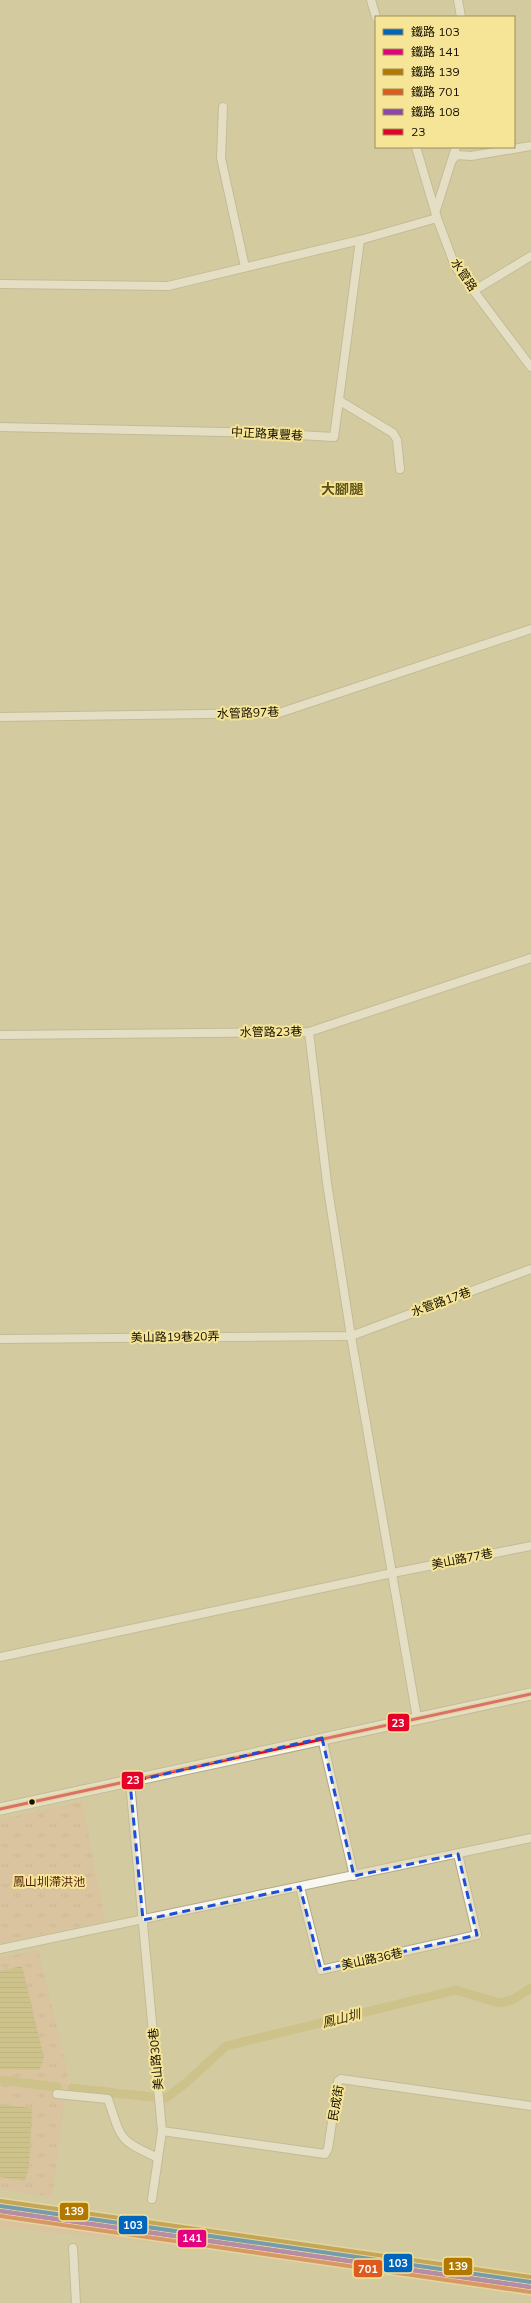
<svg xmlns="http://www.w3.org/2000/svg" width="531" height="2303" font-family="Mulish,'Noto Sans TC',sans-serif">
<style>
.green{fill:#e2ba9d}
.park{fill:url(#park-tufts)}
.water{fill:url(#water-rules)}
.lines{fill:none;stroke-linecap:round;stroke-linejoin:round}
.canal{stroke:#c7b872;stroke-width:9}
.street-casing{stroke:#b0a987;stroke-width:10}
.secondary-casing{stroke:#b0a987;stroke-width:13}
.street{stroke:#f8f7f1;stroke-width:8}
.secondary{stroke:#f8f7f1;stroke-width:11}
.bus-1-casing{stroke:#f6e597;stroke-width:6}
.bus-1{stroke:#e4002b;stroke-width:3}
.rail-1-casing{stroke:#f6e597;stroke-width:7}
.rail-2-casing{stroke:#f6e597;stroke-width:7}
.rail-3-casing{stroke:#f6e597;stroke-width:7}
.rail-4-casing{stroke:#f6e597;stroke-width:7}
.rail-5-casing{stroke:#f6e597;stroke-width:7}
.rail-1{stroke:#0065bd;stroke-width:4}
.rail-2{stroke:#e5007d;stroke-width:4}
.rail-3{stroke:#b37800;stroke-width:4}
.rail-4{stroke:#dc5c1f;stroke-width:4}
.rail-5{stroke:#8e44ad;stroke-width:4}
.marked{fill:none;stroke:#1d4ed8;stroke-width:3;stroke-dasharray:8 5;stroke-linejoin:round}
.bus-dot{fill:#130e00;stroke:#f6e597;stroke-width:1.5}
.labels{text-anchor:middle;stroke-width:4;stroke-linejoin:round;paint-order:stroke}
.street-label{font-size:12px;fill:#130e00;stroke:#f6e597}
.park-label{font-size:12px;fill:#4e1b0c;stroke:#f6e597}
.water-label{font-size:13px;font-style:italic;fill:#3b330f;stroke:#f6e597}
.quarter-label{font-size:14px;font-weight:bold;fill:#5e5115;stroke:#f6e597}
.line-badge{stroke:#f6e597;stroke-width:1.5}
.badge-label{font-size:11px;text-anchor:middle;font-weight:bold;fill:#fff}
</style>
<defs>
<pattern id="park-tufts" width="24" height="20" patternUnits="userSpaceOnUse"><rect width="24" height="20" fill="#e2ba9d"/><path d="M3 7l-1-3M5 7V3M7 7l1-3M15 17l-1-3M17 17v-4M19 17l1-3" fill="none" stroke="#c19f85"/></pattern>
<pattern id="water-rules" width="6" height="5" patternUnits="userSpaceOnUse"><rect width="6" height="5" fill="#c7b872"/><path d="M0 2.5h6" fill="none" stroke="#aa9d61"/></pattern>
</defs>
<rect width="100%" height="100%" fill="#d3caa1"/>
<path class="green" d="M0 2215 7 2216 279 2255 0 2227Z"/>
<g class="park">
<path d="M82 1801 105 1921 0 1943V1820Z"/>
<path d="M38 1950 68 2073 52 2197 0 2189V1958Z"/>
</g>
<g class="water">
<path d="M22 1966 44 2058 39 2070 0 2069V1971Z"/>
<path d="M0 2104 32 2108 29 2166 25 2181 0 2177Z"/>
</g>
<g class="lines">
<g class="canal">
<path d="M0 2080 57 2087"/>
<path d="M72 2088 151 2097"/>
<path d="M166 2098 187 2082 226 2046 456 1990 499 2003 512 2000 531 1988"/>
</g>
<g class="street-casing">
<g id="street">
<path d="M371 0 376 17"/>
<path d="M458 0 461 17"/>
<path d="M223 107 221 158 245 267"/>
<path d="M416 147 437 218 455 266 531 367"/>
<path d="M452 160 457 155 471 156 531 146"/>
<path d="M436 210 456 147"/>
<path d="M0 284 168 286 360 240"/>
<path d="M475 290 531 256"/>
<path d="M340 401 393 433 397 440 400 469"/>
<path d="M0 427 262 433 334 437 360 240 437 218"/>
<path d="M0 717 279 713 531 629"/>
<path d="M309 1032 327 1183 351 1336 417 1718"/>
<path d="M0 1035 309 1032 531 958"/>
<path d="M0 1339 351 1336 531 1269"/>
<path d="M0 1657 392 1573 531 1546"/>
<path d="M322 1738 354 1876"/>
<path d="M130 1782 162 2131 152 2199"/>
<path d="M300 1887 321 1970 477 1935 458 1854"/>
<path d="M0 1949 531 1838"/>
<path d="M57 2094 108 2099C122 2141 118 2139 158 2158"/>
<path d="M162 2131 325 2154 328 2149 338 2081 341 2079 531 2106"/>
<path d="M73 2248 76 2303"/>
</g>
</g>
<g class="secondary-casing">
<path id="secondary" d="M0 1809 531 1694"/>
</g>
<use href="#street" class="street"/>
<use href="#secondary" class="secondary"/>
<g class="bus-1-casing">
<path id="bus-1" d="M0 1809 531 1694"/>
</g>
<use href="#bus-1" class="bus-1"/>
<g class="rail-1-casing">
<path id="rail-1" d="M0 2206 531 2282"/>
</g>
<g class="rail-2-casing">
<path id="rail-2" d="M0 2211 530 2287"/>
</g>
<g class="rail-3-casing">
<path id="rail-3" d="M1 2201 531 2277"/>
</g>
<g class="rail-4-casing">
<path id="rail-4" d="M0 2216 530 2292"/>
</g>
<g class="rail-5-casing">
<path id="rail-5" d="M0 2211 531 2287"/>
</g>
<use href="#rail-1" class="rail-1"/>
<use href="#rail-2" class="rail-2"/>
<use href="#rail-3" class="rail-3"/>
<use href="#rail-4" class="rail-4"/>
<use href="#rail-5" class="rail-5"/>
</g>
<path d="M0 0H531V2303H0ZM322 1738 354 1876 458 1854 477 1935 321 1970 300 1887 143 1920 130 1782Z" fill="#d3caa1" fill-opacity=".55" fill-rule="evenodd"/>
<path class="marked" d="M322 1738 354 1876 458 1854 477 1935 321 1970 300 1887 143 1920 130 1782Z"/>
<circle class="bus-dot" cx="32" cy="1802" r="3.5"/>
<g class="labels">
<g class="street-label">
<text transform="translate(464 275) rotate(56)" y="4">水管路</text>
<text transform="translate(267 434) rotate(3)" y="4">中正路東豐巷</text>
<text transform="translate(248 713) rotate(-2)" y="4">水管路97巷</text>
<text transform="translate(271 1032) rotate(-1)" y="4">水管路23巷</text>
<text transform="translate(441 1302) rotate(-20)" y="4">水管路17巷</text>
<text transform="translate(175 1337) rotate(-1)" y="4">美山路19巷20弄</text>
<text transform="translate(462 1559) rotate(-11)" y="4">美山路77巷</text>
<text transform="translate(372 1959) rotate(-12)" y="4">美山路36巷</text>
<text transform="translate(156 2059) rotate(-95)" y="4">美山路30巷</text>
<text transform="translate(336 2103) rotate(-80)" y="4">民成街</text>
</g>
<g class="park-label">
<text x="49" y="1886">鳳山圳滯洪池</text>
</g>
<g class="water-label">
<text transform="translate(341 2018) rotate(-14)" y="5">鳳山圳</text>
</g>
<g class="quarter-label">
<text x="342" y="494">大腳腿</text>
</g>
</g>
<g class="line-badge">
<rect x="387" y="1713" width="23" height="19" rx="4" fill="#e4002b"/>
<rect x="121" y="1771" width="23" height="19" rx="4" fill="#e4002b"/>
<rect x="59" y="2202" width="30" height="19" rx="4" fill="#b37800"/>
<rect x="118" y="2215" width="30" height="20" rx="4" fill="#0065bd"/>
<rect x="177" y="2229" width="30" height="19" rx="4" fill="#e5007d"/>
<rect x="383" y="2253" width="30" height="20" rx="4" fill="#0065bd"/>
<rect x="443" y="2257" width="30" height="19" rx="4" fill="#b37800"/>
<rect x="353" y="2259" width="30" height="19" rx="4" fill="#dc5c1f"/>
</g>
<g class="badge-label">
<text x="398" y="1727">23</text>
<text x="133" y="1784">23</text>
<text x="74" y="2215">139</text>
<text x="133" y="2229">103</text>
<text x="192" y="2242">141</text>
<text x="398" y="2267">103</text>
<text x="458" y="2270">139</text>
<text x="368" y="2273">701</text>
</g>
<rect x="375" y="16" width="140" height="132" fill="#f6e597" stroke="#9b8f5b"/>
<rect x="383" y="29" width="20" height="6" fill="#0065bd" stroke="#9b8f5b"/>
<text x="411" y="36" font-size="12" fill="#130e00">鐵路 103</text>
<rect x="383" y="49" width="20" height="6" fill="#e5007d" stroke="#9b8f5b"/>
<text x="411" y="56" font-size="12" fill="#130e00">鐵路 141</text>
<rect x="383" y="69" width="20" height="6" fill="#b37800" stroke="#9b8f5b"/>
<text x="411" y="76" font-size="12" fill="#130e00">鐵路 139</text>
<rect x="383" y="89" width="20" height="6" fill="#dc5c1f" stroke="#9b8f5b"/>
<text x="411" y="96" font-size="12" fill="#130e00">鐵路 701</text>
<rect x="383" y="109" width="20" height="6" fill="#8e44ad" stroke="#9b8f5b"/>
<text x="411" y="116" font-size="12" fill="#130e00">鐵路 108</text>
<rect x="383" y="129" width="20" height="6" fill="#e4002b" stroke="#9b8f5b"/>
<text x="411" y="136" font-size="12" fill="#130e00">23</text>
</svg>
